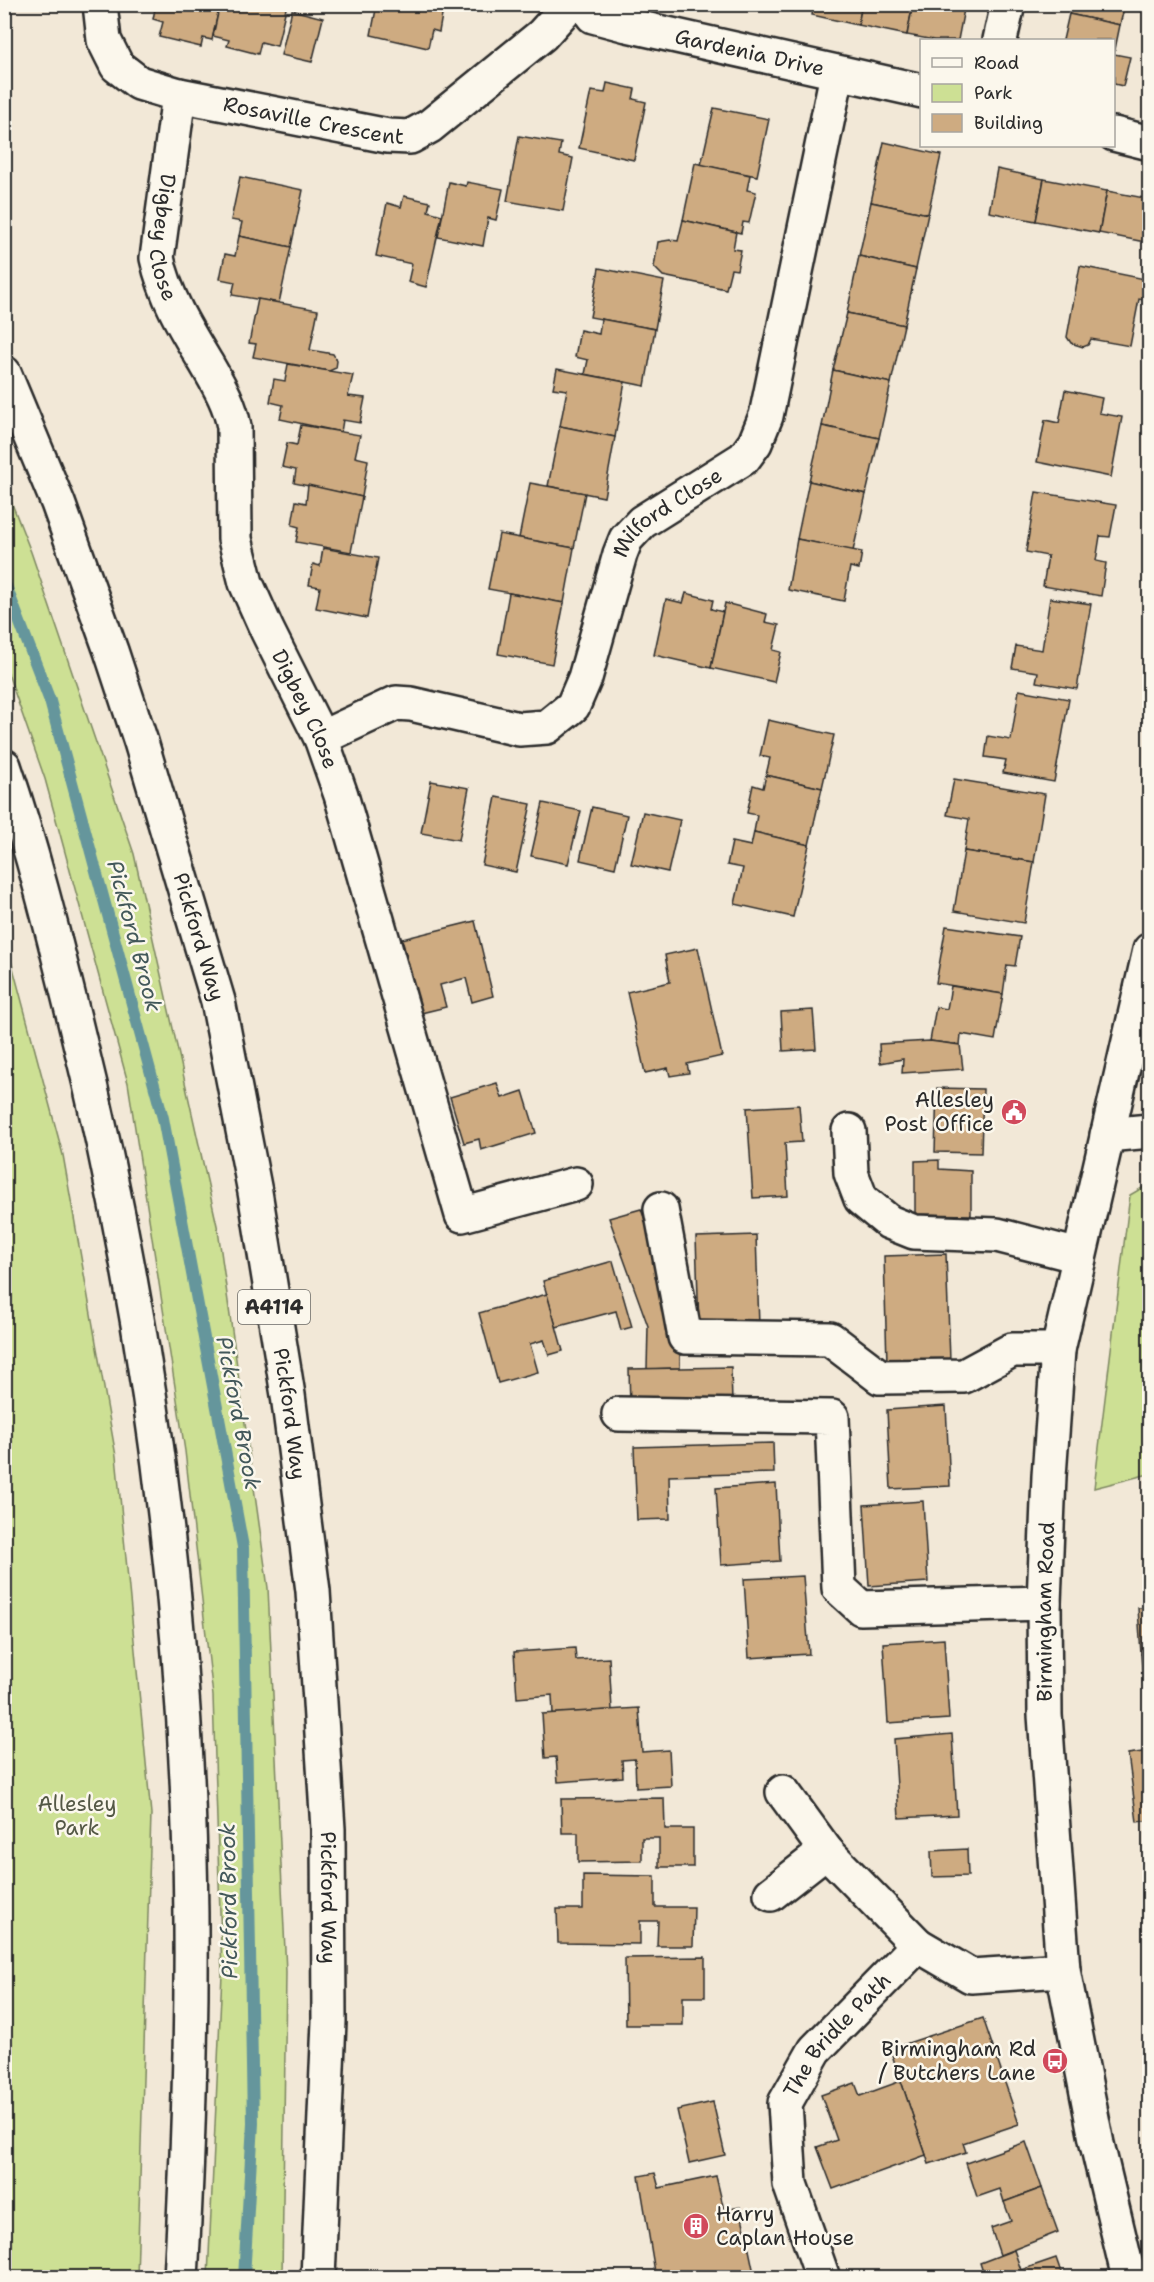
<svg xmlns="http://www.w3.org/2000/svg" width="1154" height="2282" font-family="'Shantell Sans',sans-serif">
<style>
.green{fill:#cde094;stroke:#7c8660;stroke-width:1.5}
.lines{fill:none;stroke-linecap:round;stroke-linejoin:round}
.stream{stroke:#65969c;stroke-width:12}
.building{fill:#ceab81;stroke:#2b2b2b;stroke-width:1.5}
.minor-casing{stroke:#2b2b2b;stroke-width:38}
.highway-casing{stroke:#2b2b2b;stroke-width:38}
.minor{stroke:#fbf7ec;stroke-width:33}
.highway{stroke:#fbf7ec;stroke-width:33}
.labels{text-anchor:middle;stroke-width:5;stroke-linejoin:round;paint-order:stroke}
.shield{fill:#fbf7ec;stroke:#696865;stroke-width:1.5}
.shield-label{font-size:20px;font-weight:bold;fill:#2b2b2b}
.street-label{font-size:21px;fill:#2b2b2b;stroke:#fbf7ec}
.poi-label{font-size:21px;fill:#2b2b2b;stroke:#fbf7ec;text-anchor:end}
.park-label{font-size:21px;fill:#545845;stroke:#fbf7ec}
.water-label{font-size:22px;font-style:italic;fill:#43585a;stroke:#fbf7ec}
</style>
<rect width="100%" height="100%" fill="#f2e8d7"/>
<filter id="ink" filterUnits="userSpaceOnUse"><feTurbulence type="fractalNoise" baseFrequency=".0167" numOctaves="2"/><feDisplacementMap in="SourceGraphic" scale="12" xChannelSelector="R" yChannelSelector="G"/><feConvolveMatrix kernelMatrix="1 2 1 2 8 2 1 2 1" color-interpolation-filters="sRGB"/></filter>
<g filter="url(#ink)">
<g class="green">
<path d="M5 486 31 552 134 854 218 1230 268 1588 286 1972 282 2277H208L222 1974 213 1696 185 1451 128 1083 45 779 5 665Z"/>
<path d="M5 938 63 1155 116 1456 151 1814 137 2277H5Z"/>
<path d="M1149 1184V1474L1094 1488 1130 1195Z"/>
</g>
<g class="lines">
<path class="stream" d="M4 581 50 701 163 1118 243 1547 253 2123 244 2278"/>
</g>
<g class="building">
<path d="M156 4H220L212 40 203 38 201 47 159 37 163 22 153 19Z"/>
<path d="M220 4H287L277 46 261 42 258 54 227 46 229 40 213 36Z"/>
<path d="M377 4H444L439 32 432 30 428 48 371 35Z"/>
<path d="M814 4H862L858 25 812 15Z"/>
<path d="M862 4H913L907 35 858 25Z"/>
<path d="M913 4H965L958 40H934L907 35Z"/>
<path d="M1071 4H1125L1120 25 1069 14Z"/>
<path d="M292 10 323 18 312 62 281 55Z"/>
<path d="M1069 14 1120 25 1114 54 1130 57 1123 86 1114 84V40H1063Z"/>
<path d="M607 83 635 89 633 99 646 102 634 160 579 148 591 91 605 93Z"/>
<path d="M714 108 769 119 757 176 701 165Z"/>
<path d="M519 136 561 143 559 155 573 158 563 211 507 201Z"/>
<path d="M884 142 941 155 928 214 871 202Z"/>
<path d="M695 163 750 175 747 190 756 192 749 223 743 222 741 233 683 220Z"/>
<path d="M997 169 1044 179 1036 221 989 212Z"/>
<path d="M240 177 303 190 291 247 239 236 242 222 231 220Z"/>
<path d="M1044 179 1107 191 1099 233 1036 221Z"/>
<path d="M449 182 466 186 467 182 503 189 496 220 488 218 483 246 438 237Z"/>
<path d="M1107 191 1150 199V243L1099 233Z"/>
<path d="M404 196 430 202 428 211 442 215 426 287 408 282 412 264 376 256 387 203 401 207Z"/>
<path d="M871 202 928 214 916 269 859 256Z"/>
<path d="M683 220 736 232 733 249 741 250 737 270 731 269 726 289 663 276 654 267 658 242 670 240 678 241Z"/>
<path d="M239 236 291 247 279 303 232 295 235 282 220 279 225 254 235 256Z"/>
<path d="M859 256 916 269 904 325 847 313Z"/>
<path d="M1080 266 1150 280V301L1139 299 1130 346 1091 339 1088 345 1083 347 1071 343 1067 337Z"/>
<path d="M599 268 664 281 655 329 590 317Z"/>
<path d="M258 299 318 310 310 350 333 354 337 361 336 368 329 371 253 357 256 344 249 343Z"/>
<path d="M847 313 904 325 891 383 833 370Z"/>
<path d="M601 319 655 329 645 386 585 374 588 360 575 357 580 330 599 334Z"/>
<path d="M288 364 353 375 348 396 365 398 360 423 343 420 341 432 280 419 283 405 270 402 274 379 285 381Z"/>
<path d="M557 369 625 382 615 437 560 426 567 390 553 388Z"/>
<path d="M833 370 891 383 879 438 822 426Z"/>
<path d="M1065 390 1102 398 1099 413 1122 417 1111 477 1037 462 1045 420 1059 423Z"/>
<path d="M301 425 360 435 355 457 368 460 362 497 294 483 296 470 282 467 287 443 297 445Z"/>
<path d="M560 426 615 437 604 497 548 486Z"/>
<path d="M822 426 879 438 866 494 809 481Z"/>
<path d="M809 481 866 494 853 551 797 539Z"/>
<path d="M530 483 585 493 574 548 519 538Z"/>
<path d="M308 485 362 497 351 552 296 542 299 527 292 525 296 501 306 503Z"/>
<path d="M1036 492 1116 505 1110 537 1100 536 1096 561 1106 563 1101 596 1043 586 1048 556 1026 552Z"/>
<path d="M499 534 574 548 564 603 488 589Z"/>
<path d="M797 539 862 552 859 569 850 567 844 601 788 590Z"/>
<path d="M323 548 378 558 367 618 316 608 320 587 309 585 313 564 320 566Z"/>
<path d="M509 593 564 603 552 664 498 654Z"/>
<path d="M686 593 713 600 711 609 723 612 711 668 654 655 666 599 683 603Z"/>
<path d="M1050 598 1091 604 1077 689 1036 682 1038 672 1012 668 1016 646 1042 650Z"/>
<path d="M725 603 767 614 765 622 779 625 773 650 781 652 774 682 711 668Z"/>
<path d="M1019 690 1069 699 1054 782 1003 773 1006 760 985 757 988 736 1011 740Z"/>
<path d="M768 720 834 735 822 788 766 775 770 758 760 756Z"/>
<path d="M766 775 822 788 809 845 754 832 757 815 747 813 753 785 763 788Z"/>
<path d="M954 779 1045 794 1034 862 964 851 969 819 947 815Z"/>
<path d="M431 781 469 788 459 840 421 833Z"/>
<path d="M496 797 531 804 516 872 482 865Z"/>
<path d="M543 803 581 811 568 864 531 856Z"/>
<path d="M592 807 627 815 615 868 580 860Z"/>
<path d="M643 812 680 820 668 872 631 864Z"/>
<path d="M754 832 809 845 793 917 735 904 743 868 727 865 732 842 751 846Z"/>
<path d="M964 851 1034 862 1024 923 954 911Z"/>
<path d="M475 921 493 996 472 1002 466 978 440 985 446 1007 421 1013 402 939Z"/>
<path d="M946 926 1020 937 1015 966 1007 965 1003 994 936 983Z"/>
<path d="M698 948 722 1056 687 1064 689 1073 670 1076 668 1068 645 1073 627 992 670 982 665 955Z"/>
<path d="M951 986 1003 994 995 1040 961 1034 960 1045 930 1041 936 1007 947 1009Z"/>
<path d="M813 1010 816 1049 783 1051 781 1012Z"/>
<path d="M930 1041 960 1045 963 1069 902 1073 903 1059 880 1063 879 1044Z"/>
<path d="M497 1083 502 1098 523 1091 536 1133 481 1150 479 1139 464 1143 450 1097Z"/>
<path d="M937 1088 983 1089 981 1153 935 1152Z"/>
<path d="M799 1105 802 1142 785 1143 788 1196 753 1198 747 1108Z"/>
<path d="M939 1160V1169L971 1171V1215L915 1214V1161Z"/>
<path d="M641 1209 680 1320V1368L647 1369 648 1326 609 1218Z"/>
<path d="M756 1235 759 1326 699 1327 696 1237Z"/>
<path d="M946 1254 950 1360 887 1363 884 1256Z"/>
<path d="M613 1261 632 1327 621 1330 616 1311 556 1327 543 1281Z"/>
<path d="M547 1294 563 1351 549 1355 544 1340 530 1344 538 1372 498 1383 479 1313Z"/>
<path d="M731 1367 732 1403 630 1405 629 1369Z"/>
<path d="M946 1406 950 1486 891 1489 887 1410Z"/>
<path d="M773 1443 774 1473 669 1476 670 1519 637 1520 634 1447Z"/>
<path d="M776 1484 780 1561 721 1565 716 1488Z"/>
<path d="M923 1501 928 1582 869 1586 864 1505Z"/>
<path d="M803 1576 809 1654 749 1658 744 1579Z"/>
<path d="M1138 1608H1150V1654H1141Z"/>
<path d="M944 1639 949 1719 888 1723 883 1643Z"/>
<path d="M575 1648 576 1660 609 1658 612 1710 553 1714 552 1695 517 1698 514 1652Z"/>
<path d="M1141 1654H1150V1681L1143 1682Z"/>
<path d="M639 1708 642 1752 669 1750 671 1786 636 1788 635 1759 622 1760 623 1777 558 1782 556 1757 545 1758 542 1714Z"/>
<path d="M952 1734 957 1815 899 1818 894 1739Z"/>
<path d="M1150 1751V1820L1137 1822 1128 1754Z"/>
<path d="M664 1798 665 1829H693V1867H659V1838H642V1861L578 1862V1833H562L561 1799Z"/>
<path d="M967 1849 968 1876 932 1877 931 1851Z"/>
<path d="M583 1875 655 1876V1907H694L693 1946H657L658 1921H640V1944L558 1943 557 1909H583Z"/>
<path d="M705 1957V1997H683V2025H626L625 1958Z"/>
<path d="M983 2018 1019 2124 963 2143 966 2152 929 2164 890 2049Z"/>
<path d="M901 2081 926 2155 833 2189 817 2147 837 2140 821 2095 855 2083 860 2096Z"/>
<path d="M713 2102 725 2155 689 2163 677 2110Z"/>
<path d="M1026 2142 1042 2188 1004 2202 1000 2189 977 2197 966 2163Z"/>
<path d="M655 2173 659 2188 716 2176 724 2210 740 2207 755 2278H656L639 2176Z"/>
<path d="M1042 2188 1058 2232 1000 2255 991 2228 1011 2221 1004 2202Z"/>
<path d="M1014 2250 1021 2270 1056 2258 1063 2278H985L980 2263Z"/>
</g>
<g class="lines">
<g class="minor-casing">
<g id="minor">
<path id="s1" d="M100 4 104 40 117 66 139 83 179 95 388 136 410 137 430 126 542 35 570 4"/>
<path id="s2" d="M584 4 593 16 627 25 922 91"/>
<path d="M1000 40 1008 4"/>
<path id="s3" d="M179 95 157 258C165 296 186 330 206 363 218 384 230 403 234 427L235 539 246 583 267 630 321 738 341 795 462 1215 576 1184"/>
<path d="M1114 134 1150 143"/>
<path id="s4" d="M321 738 396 703 411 704 519 729 547 727 573 706 585 678 620 554 626 539 642 522 744 458 755 443 766 416 837 74"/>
<path d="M849 1131 851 1173 861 1199 889 1222 914 1232 997 1235 1079 1256"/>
<path d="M1107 1135 1150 1131"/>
<path d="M661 1209 685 1337 830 1339 880 1377 964 1376 1012 1350H1058"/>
<path d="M619 1414 832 1417 839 1588 861 1608 1044 1603"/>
<path d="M783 1792 826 1851 918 1945"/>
<path d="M771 1894 826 1851"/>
<path id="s5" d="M823 2278 790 2184 785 2103 815 2050 918 1945 971 1976 1063 1970"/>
<path id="s6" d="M1129 2278 1097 2144 1063 1970 1045 1715 1044 1603 1049 1476 1058 1350 1150 950"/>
</g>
</g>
<g class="highway-casing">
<g id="highway">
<path id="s7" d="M4 373 58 503 111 651 141 742 218 1001 255 1192 288 1395 313 1591 328 1829 329 2021 318 2278"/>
<path d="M4 766C32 848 53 933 74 1018 138 1274 177 1537 188 1801 195 1959 190 2119 181 2278"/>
</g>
</g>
<use href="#minor" class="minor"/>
<use href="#highway" class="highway"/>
</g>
</g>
<defs>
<g id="civic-disc" transform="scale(1.35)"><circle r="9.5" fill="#d1495b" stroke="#fbf7ec"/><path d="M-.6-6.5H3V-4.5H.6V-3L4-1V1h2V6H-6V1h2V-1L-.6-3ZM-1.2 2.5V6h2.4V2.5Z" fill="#fff"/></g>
<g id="bus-disc" transform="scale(1.35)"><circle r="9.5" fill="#d1495b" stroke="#fbf7ec"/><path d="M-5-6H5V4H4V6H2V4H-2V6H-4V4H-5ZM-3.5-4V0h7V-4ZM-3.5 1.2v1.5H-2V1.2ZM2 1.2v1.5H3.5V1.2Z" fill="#fff"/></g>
<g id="building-disc" transform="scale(1.35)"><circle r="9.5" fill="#d1495b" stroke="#fbf7ec"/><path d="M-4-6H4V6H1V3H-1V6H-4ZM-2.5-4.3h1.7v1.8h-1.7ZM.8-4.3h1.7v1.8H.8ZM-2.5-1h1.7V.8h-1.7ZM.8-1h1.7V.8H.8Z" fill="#fff"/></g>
</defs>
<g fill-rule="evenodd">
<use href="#civic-disc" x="1014" y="1112"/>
<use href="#bus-disc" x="1055" y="2061"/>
<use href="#building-disc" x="696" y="2226"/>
</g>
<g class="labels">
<rect class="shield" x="238" y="1290" width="72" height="34" rx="4.5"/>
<g class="shield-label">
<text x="274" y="1314">A4114</text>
</g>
<g class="street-label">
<text dy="7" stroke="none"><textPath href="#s2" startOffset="176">Gardenia Drive</textPath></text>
<text dy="7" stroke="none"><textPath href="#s1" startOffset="272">Rosaville Crescent</textPath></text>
<text dy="7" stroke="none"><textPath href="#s3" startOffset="144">Digbey Close</textPath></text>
<text dy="7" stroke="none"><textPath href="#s4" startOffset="494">Milford Close</textPath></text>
<text dy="7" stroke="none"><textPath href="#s3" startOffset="648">Digbey Close</textPath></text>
<text dy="7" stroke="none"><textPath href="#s7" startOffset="597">Pickford Way</textPath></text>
<text dy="7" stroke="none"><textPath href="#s7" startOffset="1083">Pickford Way</textPath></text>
<text dy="7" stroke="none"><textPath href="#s6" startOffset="674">Birmingham Road</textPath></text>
<text dy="7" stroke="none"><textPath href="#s7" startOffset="1569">Pickford Way</textPath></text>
<text dy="7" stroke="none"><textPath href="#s5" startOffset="267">The Bridle Path</textPath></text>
</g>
<g class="poi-label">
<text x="994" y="1107">Allesley<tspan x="994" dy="24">Post Office</tspan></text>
<text x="1036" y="2056">Birmingham Rd<tspan x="1036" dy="24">/ Butchers Lane</tspan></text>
<text x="716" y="2221" text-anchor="start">Harry<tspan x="716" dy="24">Caplan House</tspan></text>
</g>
<g class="park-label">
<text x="77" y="1811">Allesley<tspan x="77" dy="24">Park</tspan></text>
</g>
<g class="water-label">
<text transform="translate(135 936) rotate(75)" y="8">Pickford Brook</text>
<text transform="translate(239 1413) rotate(79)" y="8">Pickford Brook</text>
<text transform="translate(228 1901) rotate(-91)" y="8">Pickford Brook</text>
</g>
</g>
<rect width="1154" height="2282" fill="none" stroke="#fbf7ec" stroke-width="24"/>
<rect x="12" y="12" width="1130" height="2258" fill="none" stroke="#2b2b2b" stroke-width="2" filter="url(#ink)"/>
<rect x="920" y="39" width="195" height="108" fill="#fbf7ec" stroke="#a8a59f" stroke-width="1.5"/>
<rect x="932" y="58" width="30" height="9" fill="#fbf7ec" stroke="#a8a59f" stroke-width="1.5"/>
<text x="974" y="69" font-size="18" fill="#2b2b2b">Road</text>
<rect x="932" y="84" width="30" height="18" fill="#cde094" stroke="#a8a59f" stroke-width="1.5"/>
<text x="974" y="99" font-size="18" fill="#2b2b2b">Park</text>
<rect x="932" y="114" width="30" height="18" fill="#ceab81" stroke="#a8a59f" stroke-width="1.5"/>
<text x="974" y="129" font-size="18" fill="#2b2b2b">Building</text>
</svg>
